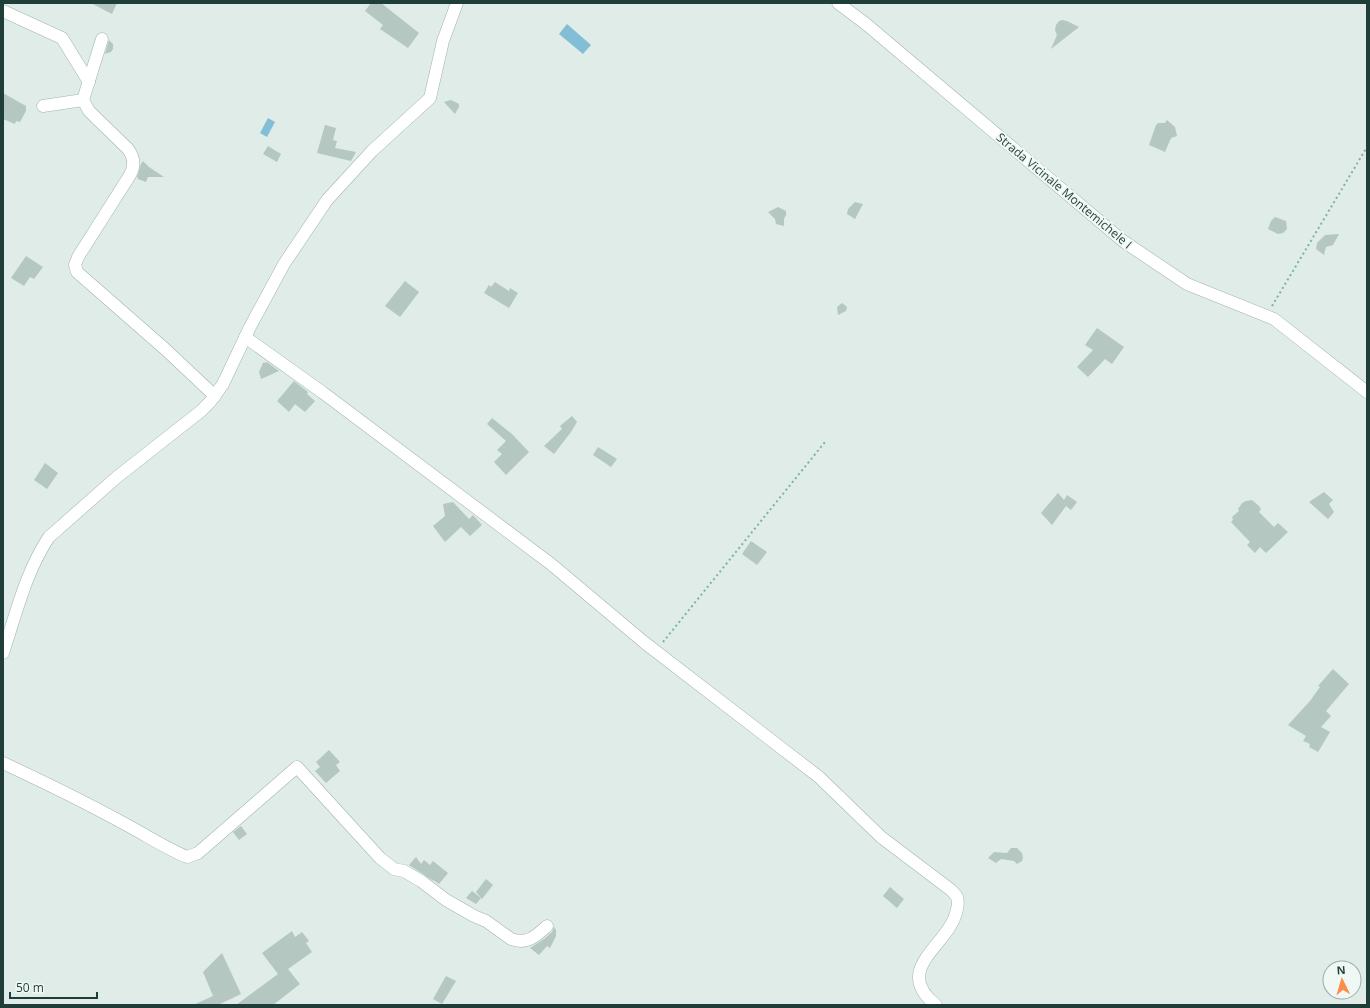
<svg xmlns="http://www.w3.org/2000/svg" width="1370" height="1008" font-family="'Open Sans',sans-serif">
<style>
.water{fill:#82bfd6}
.building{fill:#b4c7c1}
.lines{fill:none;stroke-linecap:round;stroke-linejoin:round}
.minor-casing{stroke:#a2b4b0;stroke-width:13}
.path{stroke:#7db2a8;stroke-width:2;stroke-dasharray:2 3;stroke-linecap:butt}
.minor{stroke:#fff;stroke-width:12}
.labels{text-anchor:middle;stroke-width:4;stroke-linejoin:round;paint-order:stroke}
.street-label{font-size:12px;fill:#1f3e39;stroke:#f0f8f5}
</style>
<rect width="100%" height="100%" fill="#dfece8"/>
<g class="water">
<path d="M567 24 591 45 583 54 559 34Z"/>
<path d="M268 118 275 122 267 137 260 133Z"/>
</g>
<g class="building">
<path d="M91 3H117L112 14Z"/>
<path d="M371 3H381L419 33 408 48 380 29 383 25 365 11Z"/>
<path d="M1062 20 1067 21 1079 27 1051 49 1057 35 1055 30 1056 25 1059 21Z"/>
<path d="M109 40 113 44V49L111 52 105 54Z"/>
<path d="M3 93 26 106V111L20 122 16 121 15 124 3 119Z"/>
<path d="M451 100 459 104V107L455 114 444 102Z"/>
<path d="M1167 120 1175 127 1177 136 1171 138 1165 152 1149 145 1156 125 1158 123H1165Z"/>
<path d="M325 125 336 128 333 140 337 141 335 148 356 152 351 161 317 153Z"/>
<path d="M268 146 281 154 277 162 263 154Z"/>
<path d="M143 161 149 167 164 177H148L146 182 138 179 137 177 141 164Z"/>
<path d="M855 202 863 204 855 219 847 214 848 209Z"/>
<path d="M778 207 786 211V215L784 219V226L776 224 775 219 768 212Z"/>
<path d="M1275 217 1286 221 1287 229 1283 233 1278 234 1268 229 1271 221Z"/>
<path d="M1339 234 1333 245 1326 247 1324 255 1316 249 1317 243 1325 235Z"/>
<path d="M26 256 43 267 34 279 30 277 24 286 11 278Z"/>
<path d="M405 281 419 292 400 317 385 306Z"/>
<path d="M495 282 509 291 510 288 518 293 509 308 484 293 489 285 491 287Z"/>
<path d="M842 303 847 307 846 311 838 315 837 307Z"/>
<path d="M1097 328 1124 347 1112 364 1105 359 1088 377 1077 367 1093 350 1085 345Z"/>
<path d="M267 362 279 371 261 379 259 372 263 363Z"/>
<path d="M294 381 308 392 307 394 315 401 305 412 295 404 289 412 277 401Z"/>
<path d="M572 416 577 422 571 432 554 454 544 446 562 429 560 426Z"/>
<path d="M492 418 512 434 529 452 506 475 494 462 502 454 497 450 506 441 487 424Z"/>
<path d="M598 447 617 459 611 467 593 455Z"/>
<path d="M45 463 58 473 47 489 34 480Z"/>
<path d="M1324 492 1333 500 1329 504 1334 512 1328 519 1309 502Z"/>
<path d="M1058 493 1064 500 1067 495 1077 502 1071 510 1066 506 1052 525 1041 513Z"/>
<path d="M1252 500 1259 506 1261 509 1259 512 1274 527 1278 523 1288 532 1266 553 1260 547 1255 553 1247 545 1250 542 1231 522 1233 520 1232 517 1239 511 1238 509 1242 503 1246 501Z"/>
<path d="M453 502 469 519 473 515 482 525 470 536 461 527 445 542 433 526 445 516 443 504Z"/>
<path d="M751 541 767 552 757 565 742 554Z"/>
<path d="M1333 669 1349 684 1326 711 1331 716 1321 727 1330 732 1318 752 1309 747 1310 744 1303 741 1306 736 1288 725 1310 701 1320 687 1318 686Z"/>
<path d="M329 750 340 762 336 765 340 771 326 783 315 771 320 767 316 762Z"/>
<path d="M241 826 247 834 239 840 233 832Z"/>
<path d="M1011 848H1017L1022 853 1023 858 1022 861 1017 864 1014 861 1001 859 996 863 988 858 994 852 1007 853Z"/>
<path d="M416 857 421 864 424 860 430 865 433 861 448 873 439 884 432 879 435 882 409 865Z"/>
<path d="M486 879 493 885 482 899 476 892Z"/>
<path d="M890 887 904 899 897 908 883 896Z"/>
<path d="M472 891 481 898 476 904 466 898Z"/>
<path d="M554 927 556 930V936L550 948 547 946 539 955 530 948 544 939 552 932Z"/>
<path d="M292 931 295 937 302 932 309 941 306 943 312 952 288 969 300 984 273 1005H236L278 974 262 953Z"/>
<path d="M222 953 241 994 218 1005H193L213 996 203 972Z"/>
<path d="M446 976 456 981 442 1004 433 999Z"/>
</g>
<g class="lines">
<g class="minor-casing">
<g id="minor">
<path d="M838 3 866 24 1123 241 1187 284 1274 319 1367 392"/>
<path d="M3 11 62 38 89 82"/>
<path d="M83 100 89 111 128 149C134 157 135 166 130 175L78 257 75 265 77 272 165 349 215 396"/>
<path d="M43 106 83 100 102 39"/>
<path d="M245 337 322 392 551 564 645 643 819 777 881 837 951 890C953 892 956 895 957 897 958 900 958 906 957 909 951 945 890 968 936 1005"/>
<path d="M3 653C16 614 26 571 49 537L117 477 201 411 210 402 223 384 250 327 284 264 327 200 372 151 430 98 443 41 457 3"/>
<path d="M3 763C44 782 85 802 125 824 146 835 165 848 187 857L198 853 297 767 380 858 394 869 404 871 421 881 446 900 474 916 486 921 511 939C527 945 536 936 547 926"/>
</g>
</g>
<g class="path">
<path d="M1272 306 1367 147"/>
<path d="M663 642 825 442"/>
</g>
<use href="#minor" class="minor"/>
</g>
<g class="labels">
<g class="street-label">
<text transform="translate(1064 191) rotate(40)" y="4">Strada Vicinale Montemichele I</text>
</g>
</g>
<rect width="1370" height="1008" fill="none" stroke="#1f3e39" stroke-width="8"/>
<g transform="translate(1342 980) rotate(355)"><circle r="19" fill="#f0f8f5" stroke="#9caeaa"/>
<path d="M0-3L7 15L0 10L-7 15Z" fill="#fe8d4b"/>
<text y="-6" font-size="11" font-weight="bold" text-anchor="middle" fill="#1f3e39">N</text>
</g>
<path d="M10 992v6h87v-6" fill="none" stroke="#1f3e39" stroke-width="2"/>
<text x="16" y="992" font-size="12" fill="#1f3e39" stroke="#f0f8f5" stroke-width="3" paint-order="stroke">50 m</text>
</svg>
